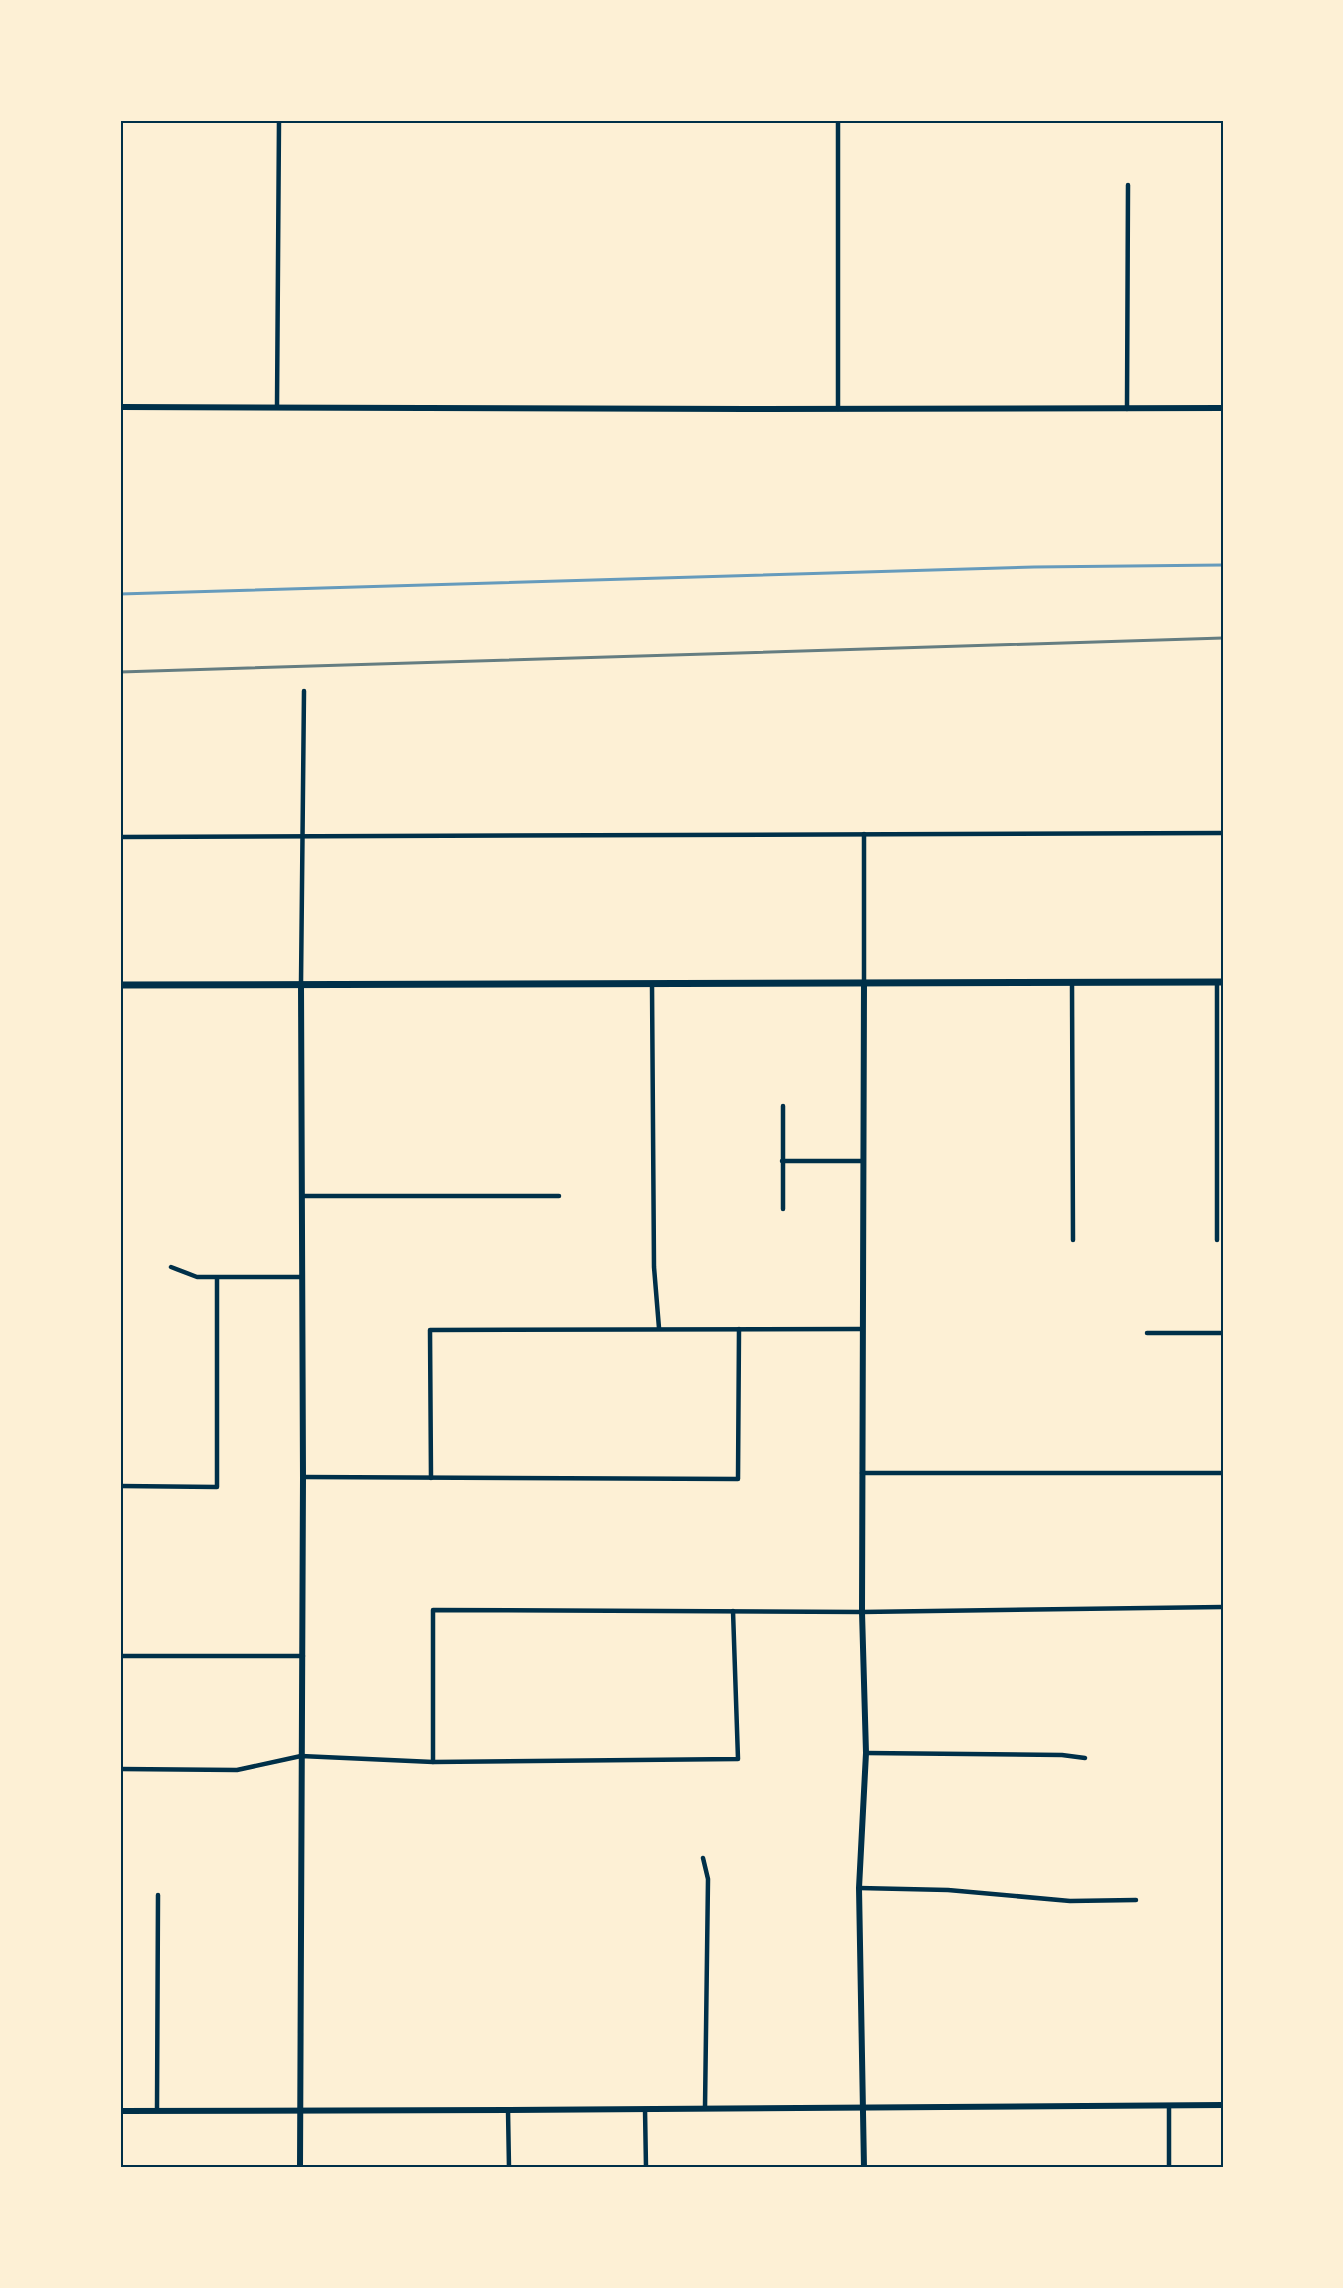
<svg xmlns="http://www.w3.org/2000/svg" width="1343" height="2288" font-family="'DejaVu Sans',sans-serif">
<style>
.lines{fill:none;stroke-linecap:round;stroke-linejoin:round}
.stream{stroke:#669bbc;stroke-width:3}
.minor{stroke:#003049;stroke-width:4.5}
.tertiary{stroke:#003049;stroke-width:6}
.secondary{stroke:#003049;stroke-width:7}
.rail{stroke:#657d81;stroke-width:3}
.neatline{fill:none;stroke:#003049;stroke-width:2}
</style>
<rect width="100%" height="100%" fill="#fdf0d5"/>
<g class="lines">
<path class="stream" d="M120 594 1034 567 1223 565"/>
<g class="minor">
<path d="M838 120V409"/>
<path d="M277 407 279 120"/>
<path d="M1127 409 1128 185"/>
<path d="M120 837 1223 833"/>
<path d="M1072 982 1073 1240"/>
<path d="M864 983V834"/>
<path d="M301 984 304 691"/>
<path d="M652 984 654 1267 659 1328"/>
<path d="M783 1106V1209"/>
<path d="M782 1161H863"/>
<path d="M303 1196H559"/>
<path d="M1217 1240V982"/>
<path d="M171 1267 197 1277H302"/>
<path d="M1147 1333H1223"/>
<path d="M862 1473H1223"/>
<path d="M303 1477 738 1479 739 1329"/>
<path d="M431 1478 430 1330 862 1329"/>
<path d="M120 1486 217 1487V1278"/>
<path d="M120 1656H303"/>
<path d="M866 1753 1062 1755 1085 1758"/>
<path d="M433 1762V1610L862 1612 1223 1607"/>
<path d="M120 1769 237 1770 301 1756 433 1762 738 1759 733 1611"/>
<path d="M703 1858 708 1879 705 2108"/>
<path d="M859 1888 948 1890 1070 1901 1136 1900"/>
<path d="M645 2109 646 2168"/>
<path d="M157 2110 158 1895"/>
<path d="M508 2110 509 2168"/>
<path d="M1169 2168V2106"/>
</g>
<g class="tertiary">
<path d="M120 407 747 409 1223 408"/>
<path d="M120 2111 508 2110 1223 2105"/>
<path d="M300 2168 303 1477 301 984"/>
<path d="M864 2168 859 1888 866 1753 862 1612 864 983"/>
</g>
<path class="secondary" d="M120 985 1223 982"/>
<path class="rail" d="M120 672 1223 638"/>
</g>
<rect width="1343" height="2288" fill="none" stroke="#fdf0d5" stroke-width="243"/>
<rect x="122" y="122" width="1100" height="2044" class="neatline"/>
</svg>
